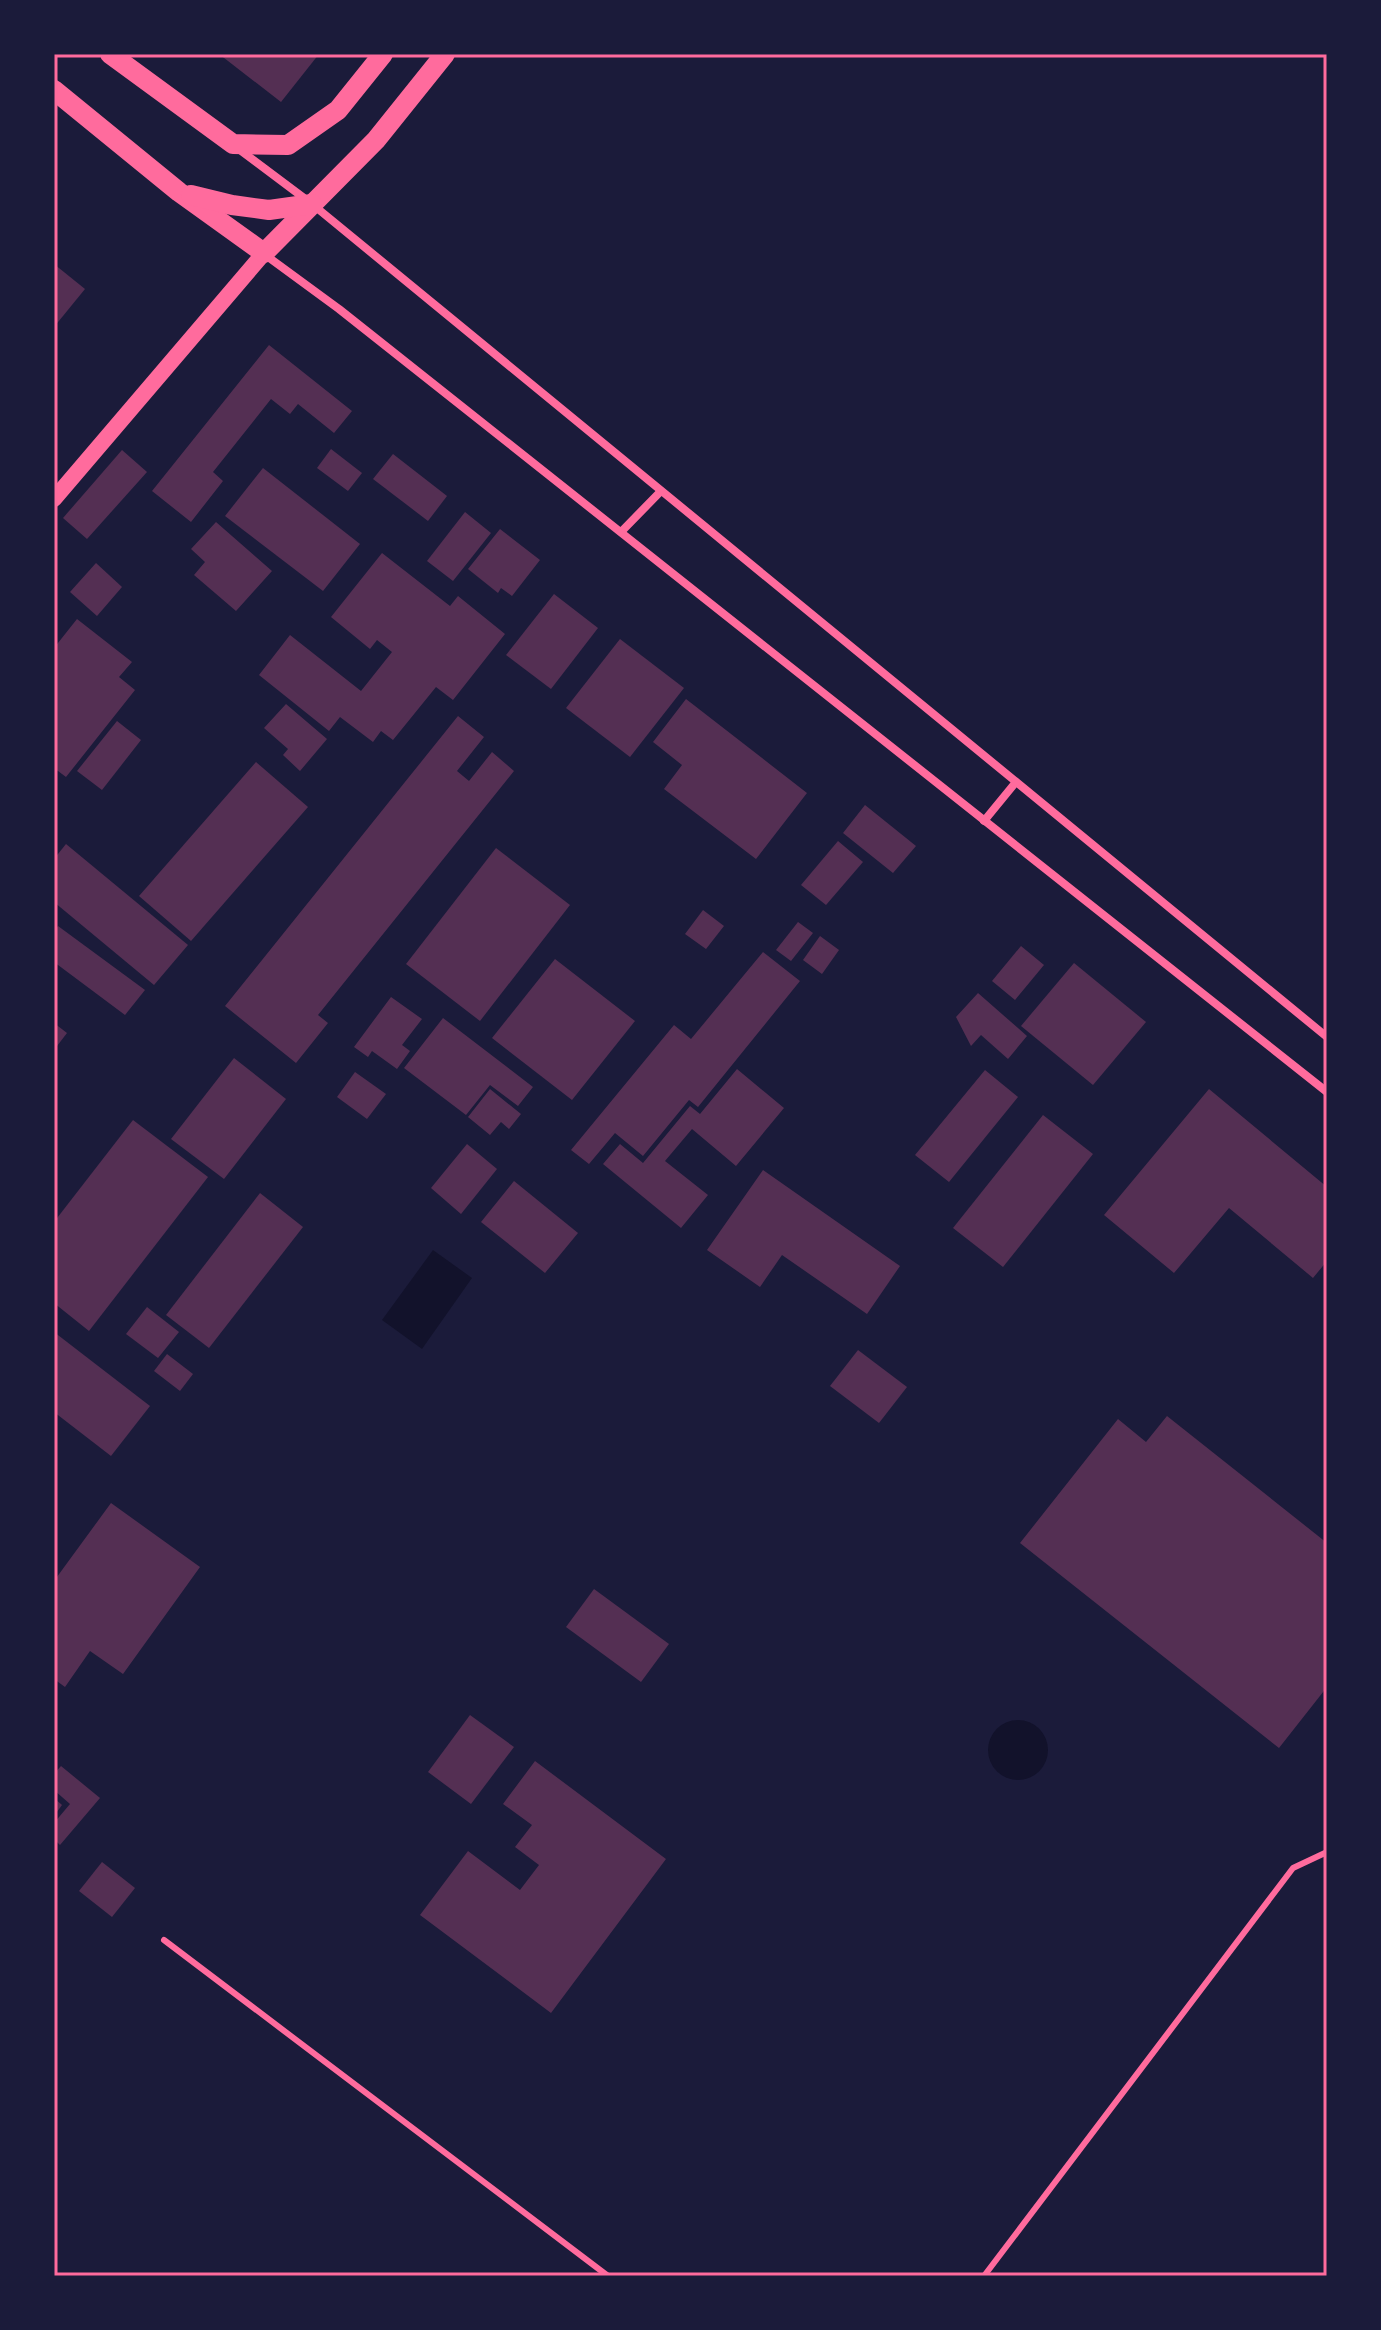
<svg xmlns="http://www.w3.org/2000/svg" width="1381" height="2330" font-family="'Archivo Narrow',sans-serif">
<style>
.water{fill:#12122b}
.building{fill:#542f53}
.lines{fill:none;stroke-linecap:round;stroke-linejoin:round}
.service{stroke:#ff6b9d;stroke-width:6}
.minor{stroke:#ff6b9d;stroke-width:8}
.secondary{stroke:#ff6b9d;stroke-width:16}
.primary{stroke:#ff6b9d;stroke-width:20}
.neatline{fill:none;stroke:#ff6b9d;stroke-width:3}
</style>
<rect width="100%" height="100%" fill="#1b1b3a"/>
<g class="water">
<path d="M433 1250 472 1278 422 1349 382 1320Z"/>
<circle cx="1018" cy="1750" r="30"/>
</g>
<g class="building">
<path d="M219 54H319L281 102Z"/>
<path d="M54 264 85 289 54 327Z"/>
<path d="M269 345 352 411 334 433 298 404 290 414 271 399 213 472 223 481 191 522 152 491Z"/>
<path d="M331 449 362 473 348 491 317 468Z"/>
<path d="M122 450 147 472 87 539 63 518Z"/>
<path d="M393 454 447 496 428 521 373 479Z"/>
<path d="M263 468 360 544 323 591 225 516Z"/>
<path d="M465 512 491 533 453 581 427 561Z"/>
<path d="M216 522 272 571 236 611 194 575 205 562 191 549Z"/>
<path d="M500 529 540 560 512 596 501 588 498 593 468 569Z"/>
<path d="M382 553 450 606 458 596 505 634 453 700 436 687 393 740 381 731 373 742 340 717 329 731 259 675 290 635 361 691 392 652 377 640 370 649 331 617Z"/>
<path d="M96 563 122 587 97 616 70 592Z"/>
<path d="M554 594 598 628 551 689 506 655Z"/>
<path d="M77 619 132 662 119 677 135 690 66 777 54 768V648Z"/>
<path d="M620 639 684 688 630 757 566 708Z"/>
<path d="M686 699 807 793 756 859 664 789 682 765 653 742Z"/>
<path d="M286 704 327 739 300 771 283 755 288 749 264 728Z"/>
<path d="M458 716 484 737 457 771 469 781 492 752 514 771 318 1015 328 1023 296 1063 225 1006Z"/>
<path d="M117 721 141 740 102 790 77 771Z"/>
<path d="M256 762 308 807 191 941 139 896Z"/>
<path d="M865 805 916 846 893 873 843 833Z"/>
<path d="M838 841 863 862 826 905 801 885Z"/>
<path d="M66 844 188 945 154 985 54 902V859Z"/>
<path d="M496 848 570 905 480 1021 406 964Z"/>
<path d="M703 910 724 926 706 949 685 934Z"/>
<path d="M798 922 813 933 791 961 776 950Z"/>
<path d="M58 926 145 990 125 1015 54 962V932Z"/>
<path d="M820 936 839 950 822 974 803 960Z"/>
<path d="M1021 946 1044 965 1015 1000 992 981Z"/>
<path d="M763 952 800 981 698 1107 689 1100 643 1156 615 1133 589 1164 571 1150 674 1025 691 1039Z"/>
<path d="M555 959 635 1021 572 1100 492 1038Z"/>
<path d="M1074 963 1146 1022 1093 1085 1021 1026Z"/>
<path d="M978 993 1027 1036 1008 1059 981 1035 971 1046 956 1017Z"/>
<path d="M391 997 422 1019 402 1045 410 1051 397 1069 372 1051 368 1057 354 1047Z"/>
<path d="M443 1018 533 1087 518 1106 490 1085 466 1115 404 1068Z"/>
<path d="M54 1023 67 1033 54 1050Z"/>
<path d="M234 1058 286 1099 224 1179 171 1139Z"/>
<path d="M737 1069 784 1108 736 1166 692 1129 665 1161 708 1195 681 1228 603 1164 620 1144 643 1163 690 1106 700 1114Z"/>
<path d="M985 1070 1018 1097 949 1182 915 1155Z"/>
<path d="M355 1072 386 1094 367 1119 337 1097Z"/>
<path d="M490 1089 521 1114 509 1129 501 1122 490 1135 468 1117Z"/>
<path d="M1209 1089 1327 1187V1261L1313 1278 1229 1208 1174 1273 1104 1215Z"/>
<path d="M1043 1115 1093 1154 1003 1267 953 1228Z"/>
<path d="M133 1120 208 1177 89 1331 54 1303V1222Z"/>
<path d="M467 1144 497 1169 461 1214 431 1188Z"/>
<path d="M763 1170 900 1266 867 1314 782 1255 760 1287 707 1250Z"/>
<path d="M514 1181 578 1233 545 1273 481 1222Z"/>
<path d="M260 1193 303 1227 209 1348 166 1315Z"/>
<path d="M147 1307 179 1332 158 1358 126 1334Z"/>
<path d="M54 1332 150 1406 111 1456 54 1412Z"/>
<path d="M858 1350 907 1387 879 1423 830 1386Z"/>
<path d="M167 1354 193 1374 180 1391 154 1371Z"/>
<path d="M1167 1416 1327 1543V1687L1279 1748 1020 1543 1118 1419 1146 1442Z"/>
<path d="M111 1503 200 1567 123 1674 90 1651 65 1687 54 1679V1581Z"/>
<path d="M594 1589 669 1644 641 1682 566 1627Z"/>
<path d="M470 1715 514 1747 471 1804 428 1772Z"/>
<path d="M535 1761 666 1859 551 2013 420 1915 468 1851 520 1890 539 1865 515 1847 532 1825 503 1804Z"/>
<path d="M61 1766 100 1798 60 1845 54 1839V1823L70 1804 54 1790V1774Z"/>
<path d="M54 1798 62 1805 54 1816Z"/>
<path d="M102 1862 135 1888 112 1917 79 1891Z"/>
</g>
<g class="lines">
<g class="service">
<path d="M164 1940 608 2276"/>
<path d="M984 2276 1293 1868 1327 1852"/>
</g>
<g class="minor">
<path d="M240 150 312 204 1327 1037"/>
<path d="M264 254 339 309 1327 1092"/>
<path d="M621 532 661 491"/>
<path d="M984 821 1016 782"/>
</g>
<path class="secondary" d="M54 499 264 253"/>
<g class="primary">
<path d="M110 54 233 144 288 145 338 110 383 54"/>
<path d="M54 90 179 192 264 253 376 140 445 54"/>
<path d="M191 195 232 205 269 210 312 204"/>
</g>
</g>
<rect width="1381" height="2330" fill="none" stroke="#1b1b3a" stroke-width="112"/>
<rect x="56" y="56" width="1269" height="2218" class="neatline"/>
</svg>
